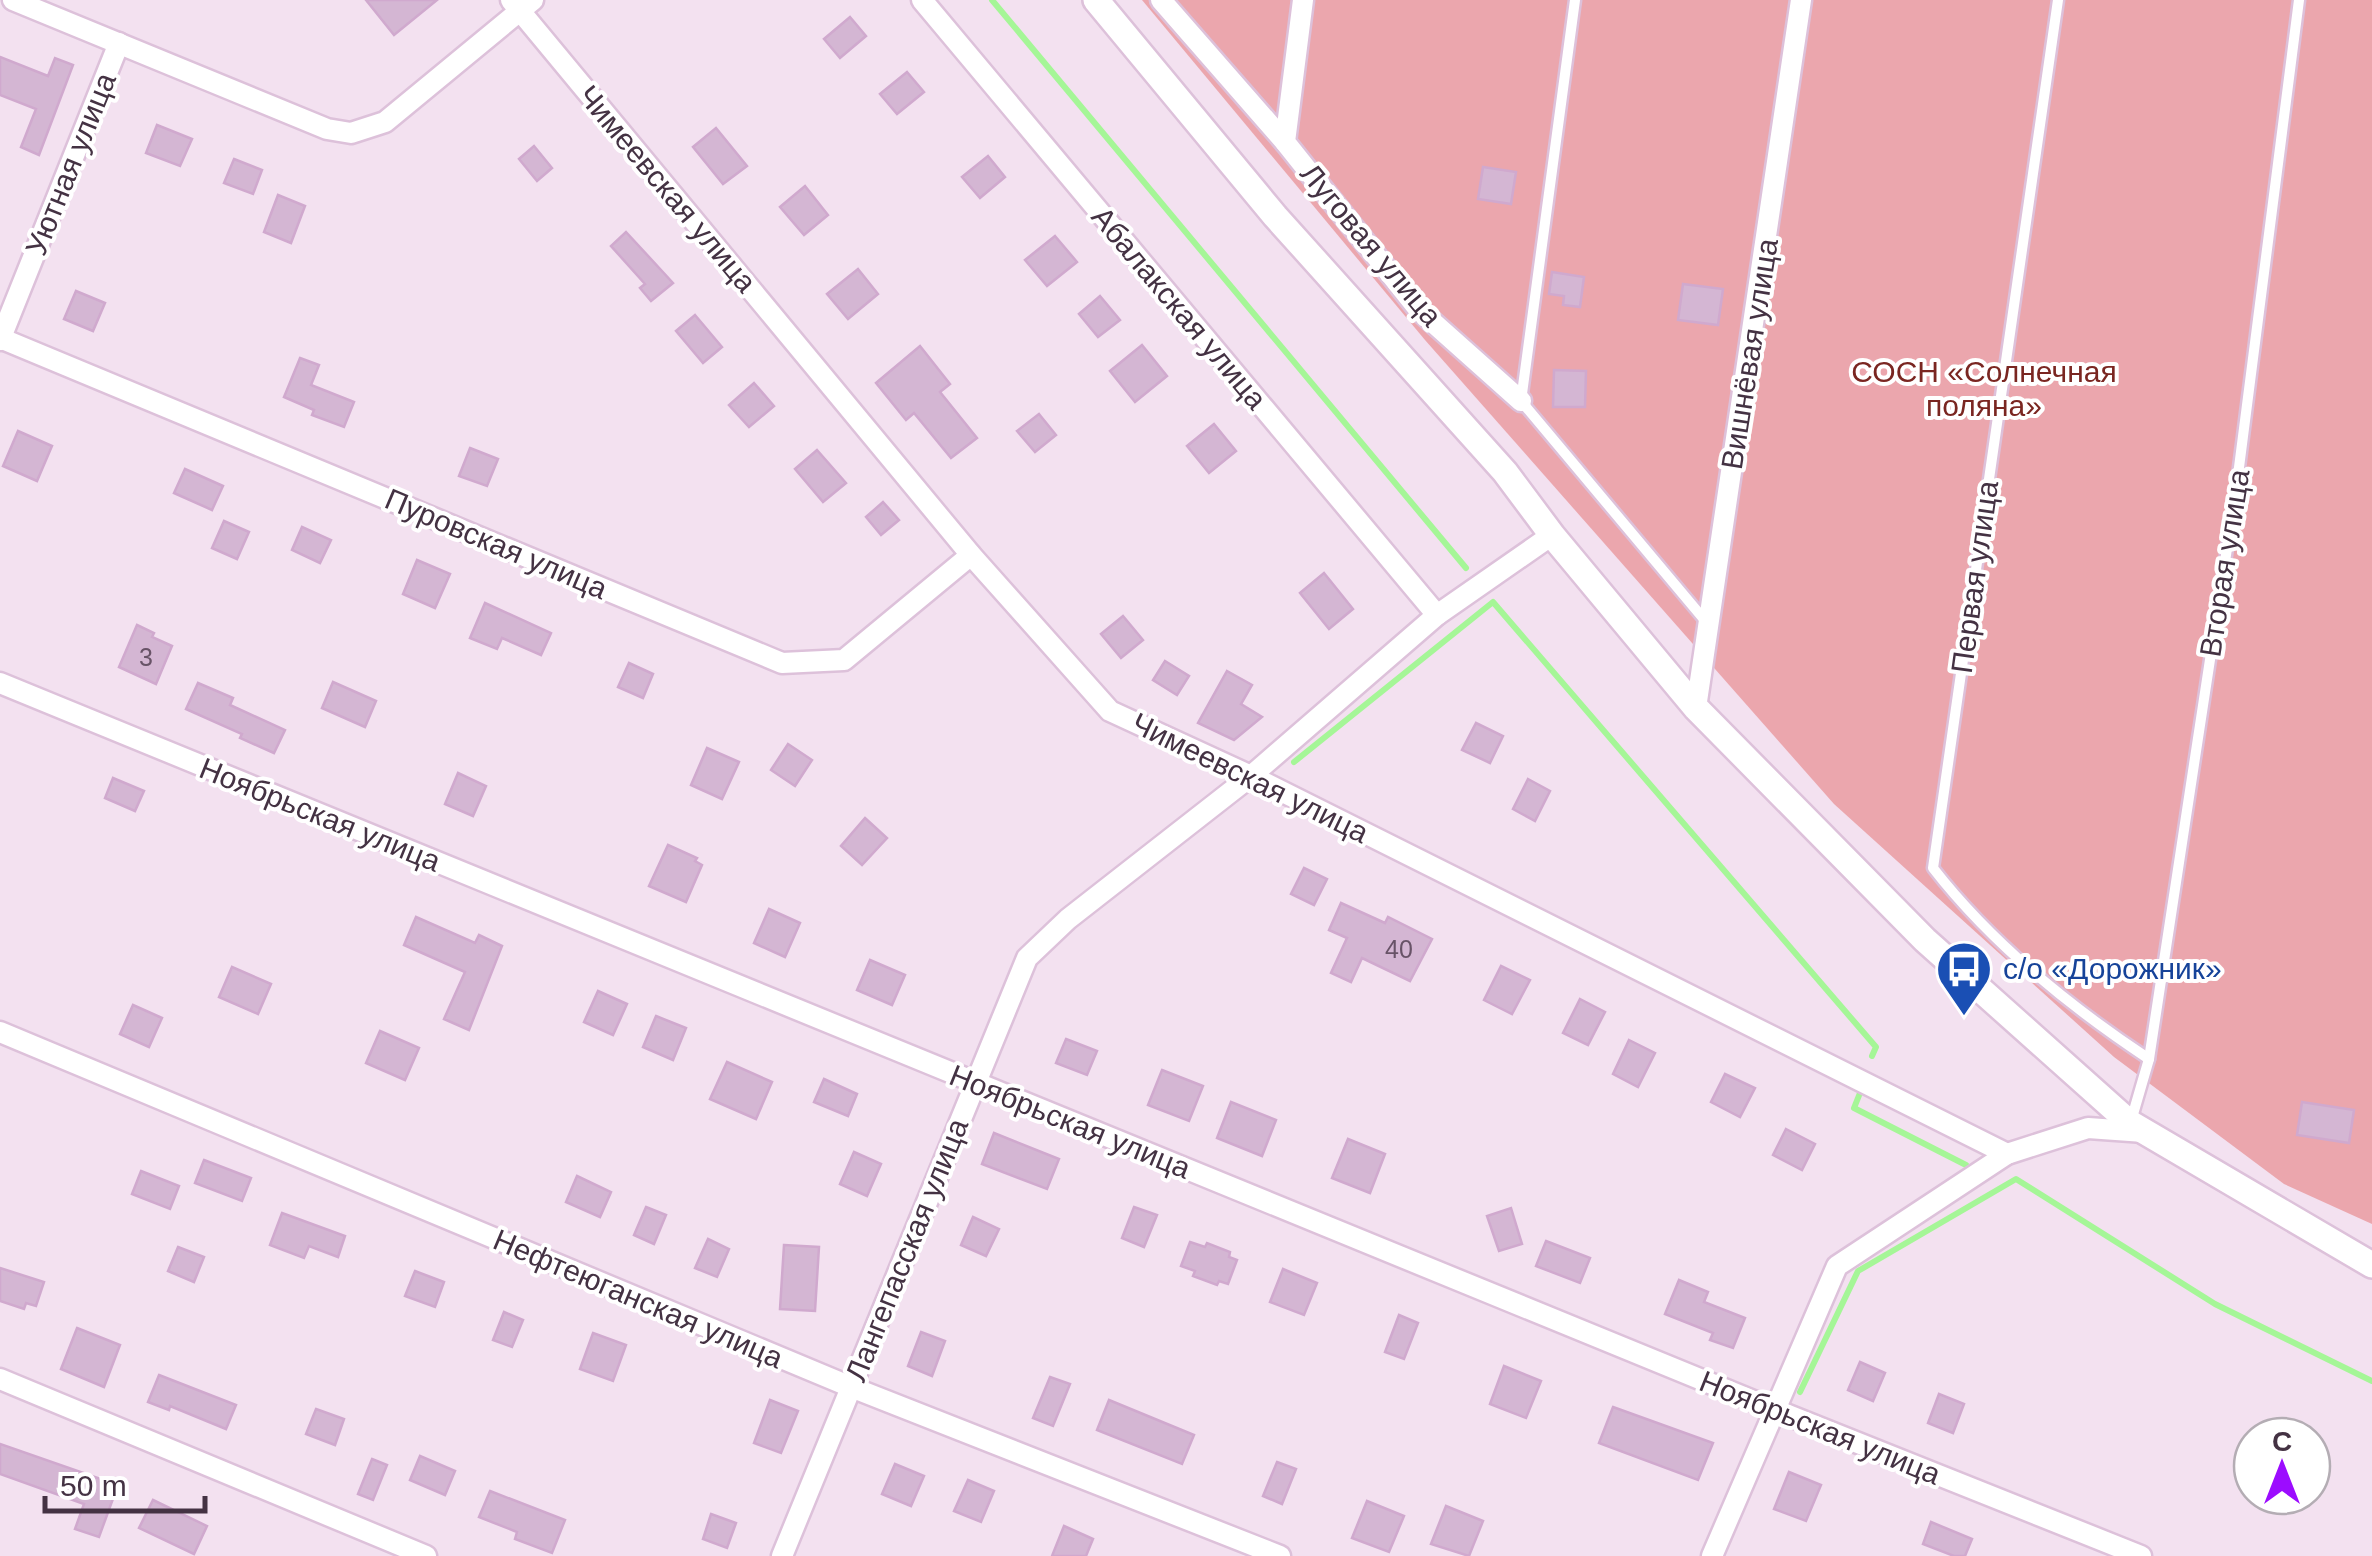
<svg xmlns="http://www.w3.org/2000/svg" width="2372" height="1556" font-family="Helvetica,sans-serif">
<style>
.green{fill:#eba6ad}
.lines{fill:none;stroke-linecap:round;stroke-linejoin:round}
.stream{stroke:#a5f697;stroke-width:6}
.building{fill:#d4b6d3;stroke:#d0a9ce;stroke-width:2.5}
.service-casing{stroke:#ddc1da;stroke-width:15}
.minor-casing{stroke:#ddc1da;stroke-width:25}
.tertiary-casing{stroke:#ddc1da;stroke-width:30}
.service{stroke:#fff;stroke-width:10}
.minor{stroke:#fff;stroke-width:20}
.tertiary{stroke:#fff;stroke-width:25}
.labels{text-anchor:middle;stroke-width:8;stroke-linejoin:round;paint-order:stroke}
.number-label{font-size:25px;fill:#685367}
.street-label{font-size:30px;fill:#443243;stroke:#fff}
.park-label{font-size:30px;fill:#7a2621;stroke:#fff}
.transit-label{font-size:30px;fill:#164399;stroke:#fff;text-anchor:start}
</style>
<rect width="100%" height="100%" fill="#f3e1f0"/>
<path class="green" d="M1142 0H2372V1224L2284 1184 2114 1057 1834 804 1425 340Z"/>
<g class="lines">
<g class="stream">
<path d="M992 0 1466 568"/>
<path d="M1294 762 1493 602 1876 1047 1872 1056"/>
<path d="M1860 1093 1854 1108 1966 1165"/>
<path d="M1800 1392 1858 1271 2016 1179 2215 1304 2372 1381"/>
</g>
</g>
<g class="building">
<path d="M366 0H437L394 35Z"/>
<path d="M850 17 866 36 840 58 824 39Z"/>
<path d="M0 57 48 76 55 58 73 65 39 155 21 147 36 109 0 95Z"/>
<path d="M907 72 924 92 897 114 880 94Z"/>
<path d="M157 125 192 139 180 166 146 153Z"/>
<path d="M716 128 747 166 723 184 693 147Z"/>
<path d="M534 146 552 168 537 181 519 159Z"/>
<path d="M988 156 1005 177 980 198 962 177Z"/>
<path d="M234 159 262 170 253 194 224 183Z"/>
<path d="M1483 167 1516 172 1511 204 1478 199Z"/>
<path d="M805 186 828 215 804 235 780 207Z"/>
<path d="M278 195 305 206 291 243 264 232Z"/>
<path d="M626 232 673 283 651 301 640 288 645 284 611 246Z"/>
<path d="M1055 236 1077 262 1047 286 1025 260Z"/>
<path d="M858 269 878 294 848 319 827 294Z"/>
<path d="M1552 272 1584 277 1580 307 1563 305 1564 296 1549 294Z"/>
<path d="M1683 284 1723 289 1718 325 1678 320Z"/>
<path d="M76 291 105 303 93 331 64 319Z"/>
<path d="M1100 296 1120 320 1098 337 1079 314Z"/>
<path d="M695 315 722 347 703 363 676 331Z"/>
<path d="M1142 345 1167 376 1135 402 1110 371Z"/>
<path d="M920 346 950 384 940 392 977 438 951 458 914 413 906 420 876 383Z"/>
<path d="M300 358 319 365 311 385 354 402 344 427 312 415 314 410 284 397Z"/>
<path d="M1554 370 1586 371 1585 407H1553Z"/>
<path d="M754 383 774 406 749 427 729 405Z"/>
<path d="M1039 414 1056 435 1035 452 1017 431Z"/>
<path d="M1214 424 1236 451 1209 473 1187 446Z"/>
<path d="M18 431 52 446 37 481 3 466Z"/>
<path d="M470 448 498 459 487 486 459 476Z"/>
<path d="M817 450 846 483 823 502 795 469Z"/>
<path d="M185 469 223 486 212 510 174 493Z"/>
<path d="M883 502 899 520 881 535 866 517Z"/>
<path d="M224 521 249 532 237 559 212 548Z"/>
<path d="M302 527 331 540 320 563 292 550Z"/>
<path d="M417 560 450 574 435 608 403 594Z"/>
<path d="M1324 573 1353 609 1329 629 1300 593Z"/>
<path d="M485 603 551 633 541 655 502 638 497 649 470 638Z"/>
<path d="M1123 616 1143 640 1121 658 1101 634Z"/>
<path d="M137 625 154 633 152 637 172 646 156 684 119 667Z"/>
<path d="M1165 661 1189 676 1177 695 1153 680Z"/>
<path d="M629 663 653 674 643 698 618 687Z"/>
<path d="M1227 671 1252 685 1241 704 1262 717 1234 740 1198 723Z"/>
<path d="M333 682 376 701 365 727 322 708Z"/>
<path d="M198 683 233 698 230 705 285 730 274 753 240 738 242 734 186 709Z"/>
<path d="M1476 723 1503 736 1490 763 1462 750Z"/>
<path d="M788 744 812 760 795 786 771 770Z"/>
<path d="M707 748 739 762 722 799 691 785Z"/>
<path d="M458 773 486 786 473 816 445 804Z"/>
<path d="M113 778 144 791 135 811 105 798Z"/>
<path d="M1528 779 1550 791 1535 821 1513 809Z"/>
<path d="M865 818 887 838 862 865 841 846Z"/>
<path d="M668 845 697 858 695 861 702 865 686 902 649 886Z"/>
<path d="M1304 868 1327 879 1314 905 1291 894Z"/>
<path d="M1341 903 1385 923 1388 917 1432 939 1410 981 1362 958 1351 982 1331 973 1347 938 1329 930Z"/>
<path d="M769 909 800 923 785 957 754 943Z"/>
<path d="M416 917 475 943 479 935 502 946 469 1030 444 1019 465 972 404 945Z"/>
<path d="M870 960 905 975 892 1005 857 990Z"/>
<path d="M1501 966 1530 980 1512 1014 1484 1000Z"/>
<path d="M232 967 271 984 258 1014 219 997Z"/>
<path d="M598 991 627 1004 613 1035 584 1022Z"/>
<path d="M1580 999 1605 1012 1588 1045 1563 1033Z"/>
<path d="M133 1005 162 1018 149 1047 120 1034Z"/>
<path d="M656 1016 686 1028 673 1060 643 1047Z"/>
<path d="M380 1031 419 1048 405 1080 366 1063Z"/>
<path d="M1066 1039 1097 1051 1087 1075 1056 1063Z"/>
<path d="M1629 1040 1655 1053 1638 1087 1613 1074Z"/>
<path d="M727 1062 772 1082 756 1119 710 1099Z"/>
<path d="M1162 1070 1203 1086 1189 1121 1148 1105Z"/>
<path d="M1725 1074 1755 1088 1740 1117 1711 1102Z"/>
<path d="M824 1079 857 1094 848 1116 814 1102Z"/>
<path d="M1231 1102 1276 1120 1262 1156 1217 1138Z"/>
<path d="M2302 1102 2354 1110 2349 1143 2297 1135Z"/>
<path d="M1786 1129 1815 1144 1802 1170 1773 1155Z"/>
<path d="M994 1133 1059 1159 1047 1189 982 1164Z"/>
<path d="M1348 1139 1385 1154 1370 1193 1332 1178Z"/>
<path d="M854 1152 881 1164 867 1196 840 1184Z"/>
<path d="M204 1160 251 1178 242 1201 195 1183Z"/>
<path d="M141 1171 179 1186 170 1209 132 1194Z"/>
<path d="M577 1176 611 1192 600 1217 566 1202Z"/>
<path d="M646 1207 666 1215 654 1244 634 1235Z"/>
<path d="M1134 1207 1157 1215 1144 1247 1122 1238Z"/>
<path d="M1511 1208 1522 1244 1499 1251 1487 1216Z"/>
<path d="M282 1213 345 1236 338 1257 309 1246 304 1258 270 1245Z"/>
<path d="M973 1217 999 1229 986 1256 961 1245Z"/>
<path d="M708 1239 729 1249 717 1277 695 1268Z"/>
<path d="M1546 1241 1590 1258 1580 1283 1536 1266Z"/>
<path d="M1190 1242 1205 1247 1207 1243 1230 1252 1229 1257 1237 1260 1228 1284 1219 1281 1217 1285 1193 1276 1195 1271 1181 1266Z"/>
<path d="M784 1245 819 1247 815 1311 780 1309Z"/>
<path d="M178 1247 204 1257 194 1282 168 1271Z"/>
<path d="M0 1268 44 1282 36 1306 26 1303 24 1309 0 1301Z"/>
<path d="M1283 1269 1317 1283 1304 1315 1270 1302Z"/>
<path d="M415 1271 444 1282 435 1307 405 1296Z"/>
<path d="M1679 1280 1708 1292 1704 1302 1745 1318 1733 1348 1710 1340 1713 1333 1665 1314Z"/>
<path d="M504 1312 523 1320 512 1347 493 1340Z"/>
<path d="M1399 1315 1418 1323 1404 1359 1385 1352Z"/>
<path d="M77 1328 120 1345 104 1387 61 1369Z"/>
<path d="M921 1332 945 1341 932 1376 908 1366Z"/>
<path d="M593 1333 626 1345 613 1381 580 1369Z"/>
<path d="M1860 1362 1885 1373 1873 1401 1848 1390Z"/>
<path d="M1504 1366 1541 1381 1526 1418 1490 1404Z"/>
<path d="M159 1375 236 1405 226 1429 170 1406 169 1410 148 1402Z"/>
<path d="M1050 1377 1070 1384 1053 1426 1033 1418Z"/>
<path d="M1939 1394 1964 1404 1953 1433 1928 1423Z"/>
<path d="M770 1400 798 1411 781 1453 754 1443Z"/>
<path d="M1109 1400 1194 1435 1182 1464 1097 1430Z"/>
<path d="M1613 1407 1713 1443 1698 1480 1599 1443Z"/>
<path d="M316 1409 344 1419 335 1445 306 1434Z"/>
<path d="M0 1444 118 1485 99 1537 75 1529 84 1504 0 1474Z"/>
<path d="M420 1456 455 1471 445 1495 410 1480Z"/>
<path d="M372 1459 387 1465 373 1500 358 1494Z"/>
<path d="M1277 1462 1296 1469 1282 1504 1263 1496Z"/>
<path d="M895 1464 924 1476 911 1506 882 1494Z"/>
<path d="M1789 1472 1821 1485 1806 1521 1774 1509Z"/>
<path d="M968 1480 994 1491 981 1522 954 1511Z"/>
<path d="M490 1491 565 1520 552 1553 515 1539 517 1532 479 1517Z"/>
<path d="M153 1500 207 1526 194 1554 139 1528Z"/>
<path d="M1367 1501 1404 1516 1389 1552 1352 1538Z"/>
<path d="M1446 1506 1483 1521 1469 1556 1431 1544Z"/>
<path d="M711 1514 736 1523 727 1548 703 1539Z"/>
<path d="M1931 1522 1972 1539 1965 1556H1954L1923 1544Z"/>
<path d="M1064 1526 1093 1539 1086 1556H1052Z"/>
</g>
<g class="lines">
<g class="service-casing">
<g id="service">
<path d="M1575 0 1521 401 1708 624"/>
<path d="M2058 0 1933 868C1992 944 2069 1006 2149 1059"/>
<path d="M2131 1121 2149 1059 2237 483 2299 0"/>
</g>
</g>
<g class="minor-casing">
<g id="minor">
<path d="M13 0 327 129 351 133 385 122 533 0"/>
<path d="M511 0 971 555 1110 711 1251 776 2007 1154"/>
<path d="M922 0 1437 615"/>
<path d="M1161 0 1285 142"/>
<path d="M1303 0 1285 142 1419 310 1521 401"/>
<path d="M0 338 782 663 844 660 971 555"/>
<path d="M0 340 119 43"/>
<path d="M0 683 1773 1409 2141 1556"/>
<path d="M1696 708 1801 0"/>
<path d="M0 1032 851 1387 1280 1556"/>
<path d="M0 1379 426 1556"/>
<path d="M782 1556 1027 958 1068 919 1251 776 1437 615 1552 535"/>
<path d="M1712 1556 1837 1266 2007 1154 2088 1128 2144 1132"/>
</g>
</g>
<g class="tertiary-casing">
<path id="tertiary" d="M1096 0 1275 216 1505 472 1552 535 1696 708 1925 940 2130 1123 2372 1265"/>
</g>
<use href="#service" class="service"/>
<use href="#minor" class="minor"/>
<use href="#tertiary" class="tertiary"/>
</g>
<defs>
<g id="bus-pin" transform="scale(2.875)"><path d="M0 17L-7.5 6A9.5 9.5 0 1 1 7.5 6Z" fill="#1a4fb4" stroke="#fff"/><path d="M-5-6H5V4H4V6H2V4H-2V6H-4V4H-5ZM-3.5-4V0h7V-4ZM-3.5 1.2v1.5H-2V1.2ZM2 1.2v1.5H3.5V1.2Z" fill="#fff"/></g>
</defs>
<g fill-rule="evenodd">
<use href="#bus-pin" x="1964" y="969"/>
</g>
<g class="labels">
<g class="number-label">
<text x="146" y="666">3</text>
<text x="1399" y="958">40</text>
</g>
<g class="street-label">
<text transform="translate(71 164) rotate(-68)" y="10">Уютная улица</text>
<text transform="translate(667 189) rotate(50)" y="10">Чимеевская улица</text>
<text transform="translate(1371 245) rotate(50)" y="10">Луговая улица</text>
<text transform="translate(1179 308) rotate(50)" y="10">Абалакская улица</text>
<text transform="translate(1750 354) rotate(-81)" y="10">Вишнёвая улица</text>
<text transform="translate(496 544) rotate(23)" y="10">Пуровская улица</text>
<text transform="translate(2225 563) rotate(-81)" y="10">Вторая улица</text>
<text transform="translate(1975 577) rotate(-82)" y="10">Первая улица</text>
<text transform="translate(1250 778) rotate(26)" y="10">Чимеевская улица</text>
<text transform="translate(320 815) rotate(22)" y="10">Ноябрьская улица</text>
<text transform="translate(1070 1122) rotate(22)" y="10">Ноябрьская улица</text>
<text transform="translate(907 1250) rotate(-68)" y="10">Лангепасская улица</text>
<text transform="translate(638 1299) rotate(23)" y="10">Нефтеюганская улица</text>
<text transform="translate(1820 1428) rotate(22)" y="10">Ноябрьская улица</text>
</g>
<g class="park-label">
<text x="1984" y="382">СОСН «Солнечная<tspan x="1984" dy="34">поляна»</tspan></text>
</g>
<g class="transit-label">
<text x="2003" y="979">с/о «Дорожник»</text>
</g>
</g>
<g transform="translate(2282 1466)"><circle r="48" fill="#ffffff" stroke="#b4adb4" stroke-width="2.5"/>
<path d="M0-8L18 38L0 25L-18 38Z" fill="#9c0cff"/>
<text y="-15" font-size="28" font-weight="bold" text-anchor="middle" fill="#443243">С</text>
</g>
<path d="M45 1496v15h160v-15" fill="none" stroke="#443243" stroke-width="5"/>
<text x="60" y="1496" font-size="30" fill="#443243" stroke="#ffffff" stroke-width="8" paint-order="stroke">50 m</text>
</svg>
